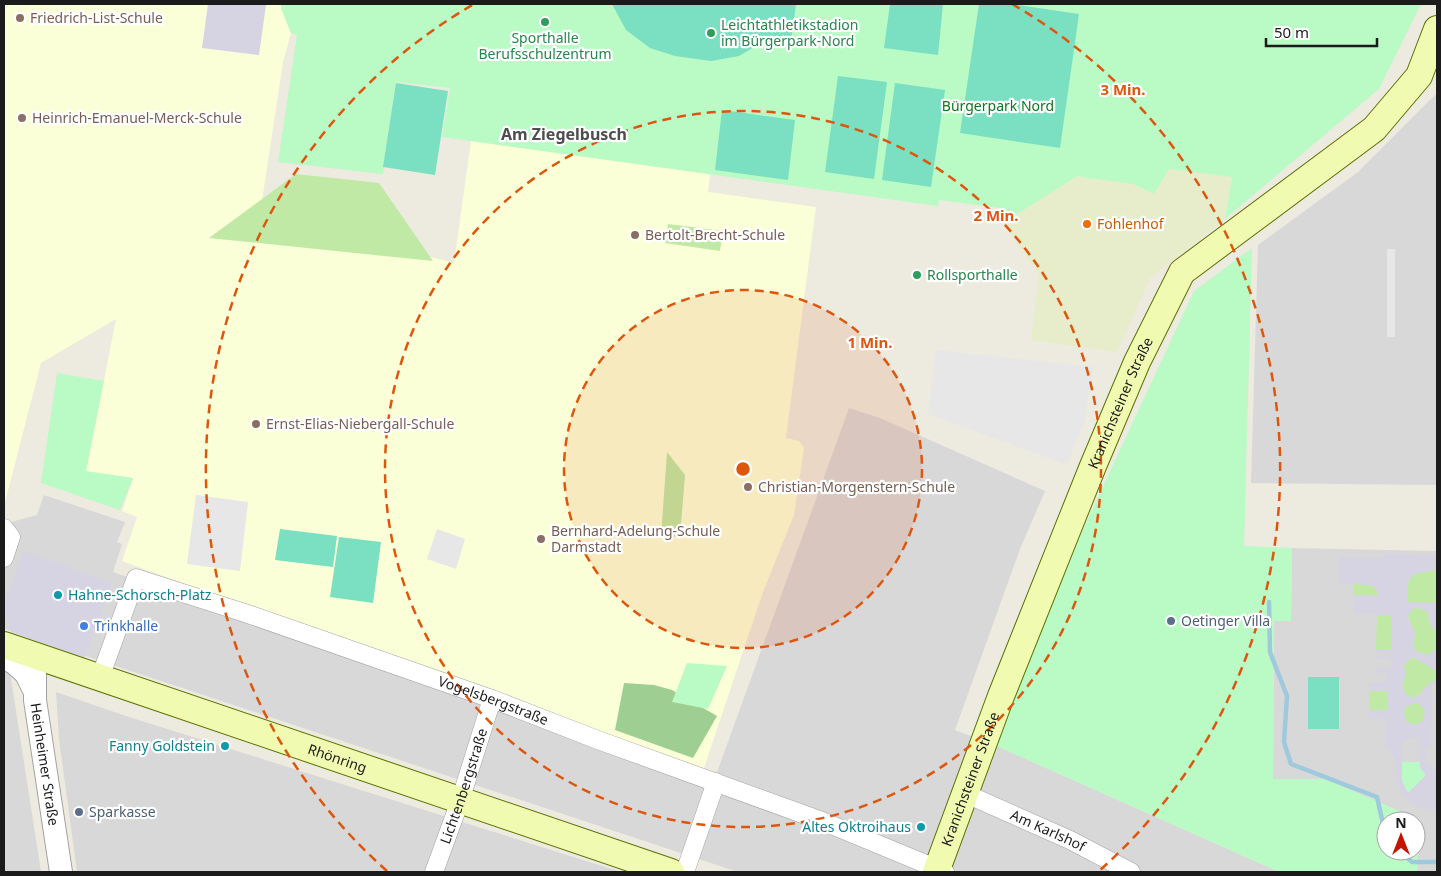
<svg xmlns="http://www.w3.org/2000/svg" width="1441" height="876" font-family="'Noto Sans',sans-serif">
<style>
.residential{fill:#d9d8d8}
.education{fill:#fbffd7}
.farmland{fill:#e7edca}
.grass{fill:#bfe9a4}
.forest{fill:#9fce93}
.park{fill:#bafac5;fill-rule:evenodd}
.pitch{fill:#7bdfc2}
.parking{fill:#e7e7e7}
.plaza{fill:#d6d4e3;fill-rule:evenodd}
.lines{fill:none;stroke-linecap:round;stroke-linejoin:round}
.stream{stroke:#9fc9dc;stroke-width:4.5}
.minor-casing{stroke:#a2a2a2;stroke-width:19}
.tertiary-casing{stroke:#a2a2a2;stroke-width:24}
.secondary-casing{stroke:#5b7202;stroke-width:28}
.minor{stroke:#fff;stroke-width:18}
.tertiary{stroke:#fff;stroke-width:22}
.secondary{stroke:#f0fab1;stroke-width:26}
.ring{fill:none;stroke:#de560d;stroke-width:2.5;stroke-dasharray:9 6}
.education-dot{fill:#8d6e63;stroke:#fff;stroke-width:2}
.leisure-dot{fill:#2e9e5b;stroke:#fff;stroke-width:2}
.food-dot{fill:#e8710a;stroke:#fff;stroke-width:2}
.culture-dot{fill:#0f9aa8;stroke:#fff;stroke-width:2}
.service-dot{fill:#5c6f8a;stroke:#fff;stroke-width:2}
.shop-dot{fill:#3f7fe0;stroke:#fff;stroke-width:2}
.labels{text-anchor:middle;stroke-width:4.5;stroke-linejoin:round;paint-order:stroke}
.education-label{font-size:14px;fill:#785e54;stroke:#fff;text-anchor:start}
.leisure-label{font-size:14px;fill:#27864d;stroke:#fff;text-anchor:start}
.park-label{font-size:14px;fill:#09791d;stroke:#fff}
.food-label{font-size:14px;fill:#c56008;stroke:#fff;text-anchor:start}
.street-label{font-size:14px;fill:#1b1b1b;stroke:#fff}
.culture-label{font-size:14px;fill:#0d838f;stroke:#fff;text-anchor:end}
.service-label{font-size:14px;fill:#4e5e75;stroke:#fff;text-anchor:start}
.shop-label{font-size:14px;fill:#366cbe;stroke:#fff;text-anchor:start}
.quarter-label{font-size:16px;font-weight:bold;fill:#4e4e4e;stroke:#fff}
.centre{fill:#de560d;stroke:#fff;stroke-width:2.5}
.ring-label{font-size:15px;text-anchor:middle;font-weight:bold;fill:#de560d;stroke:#fff;stroke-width:4.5;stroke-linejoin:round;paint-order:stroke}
</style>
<rect width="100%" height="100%" fill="#edeae0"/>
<g class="residential">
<path d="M1437 93V485L1251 483 1258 245 1358 172Z"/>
<path d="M849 408 880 418 1045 491 1020 549 955 730 997 746 1279 872H738L4 629V524L37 515 44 495 125 522 117 542 122 544 113 572 434 685 716 775Z"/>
<path d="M1292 548 1437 551V872H1417L1418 819 1273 779 1274 621H1291Z"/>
<path d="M4 665 9 666 41 872H4Z"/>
<path d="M56 692 126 716 621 872H77L59 739Z"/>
</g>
<path class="education" d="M4 4H281V8L291 33 283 62 260 214 454 263 471 141 710 174 708 192 816 207 786 438 799 441 804 448 794 515 763 592 703 771 122 561 137 517 122 511 133 479 86 472 116 319 41 363 4 506Z"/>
<path class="farmland" d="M1169 169 1232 177 1225 219 1150 278 1117 352 1031 340 1039 275 1003 223 1079 175 1081 177 1133 184 1153 194Z"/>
<g class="grass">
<path d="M296 174 379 183 433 261 209 238Z"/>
<path d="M668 224 723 231 720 251 665 243Z"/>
<path d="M667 452 685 475 680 537 661 536Z"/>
<path d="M1437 570V603H1407C1407 577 1409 570 1437 570Z"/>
<path d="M1354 584 1372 585 1377 591V596L1354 595Z"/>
<path d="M1414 608 1426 610 1431 626 1437 631 1435 650 1428 655 1419 654 1413 647 1415 636 1408 615Z"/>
<path d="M1377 614 1391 615V650H1376Z"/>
<path d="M1412 657C1420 658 1435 668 1437 675L1434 682 1428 685 1415 698 1407 696 1402 686 1405 676 1404 665Z"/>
<rect x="1369" y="691" width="18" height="19"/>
<circle cx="1414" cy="714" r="11"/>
</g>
<path class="forest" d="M624 683 654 685 672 690 717 716 693 758 615 730Z"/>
<g class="park">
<path d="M281 4H1421L1379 89 1225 219 1232 177 1169 169 1154 194 1133 184 1081 177 1079 175 1003 223 1000 208 939 200 938 206 442 137 450 88 396 82 383 174 278 162 297 35 291 33 281 8Z"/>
<path d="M1252 248 1244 546 1292 548 1291 621H1274L1273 779H1325L1418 819 1417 872H1279L997 746 1013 700 1084 527 1194 291ZM1386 821H1416V851H1386Z"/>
<path d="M57 373 104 381 86 471 133 478 120 510 41 483Z"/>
<path d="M687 663 727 666 708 709 672 702Z"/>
<path d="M1402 762H1420V768L1426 775 1408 793 1402 781Z"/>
</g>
<g class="pitch">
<path d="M612 4H796L790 48 759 44 739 56 711 61 675 56 650 48 626 30Z"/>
<path d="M890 4H943L938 55 884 48Z"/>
<path d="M979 4H1010L1079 14 1060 148 960 133Z"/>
<path d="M838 76 887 82 874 179 825 172Z"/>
<path d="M396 83 448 91 435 175 383 167Z"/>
<path d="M895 83 945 90 931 187 882 180Z"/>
<path d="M722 110 795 120 788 180 715 170Z"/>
<path d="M280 529 337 536 333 567 275 560Z"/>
<path d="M339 537 381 542 373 603 330 597Z"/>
<rect x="1308" y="677" width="31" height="52"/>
</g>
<g class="parking">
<rect x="1387" y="249" width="8" height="88"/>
<path d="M936 350 1093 367 1085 419 1067 465 928 414Z"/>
<path d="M196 495 248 502 240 571 187 564Z"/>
<path d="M437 529 465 539 456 569 427 559Z"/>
</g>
<g class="plaza">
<path d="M208 4 266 5 259 55 202 48Z"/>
<path d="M24 551 112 583 84 659 11 632 4 606Z"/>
<path d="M1384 554 1437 555V575V570L1414 574 1407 583V602L1437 603V631L1431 626 1428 613 1422 608H1414L1408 615V620L1415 632 1413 643 1415 651 1428 655 1435 650 1437 644V685H1432L1431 747H1426V761L1437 772V810L1419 808 1403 797 1396 779 1395 758 1386 745 1387 719H1368L1369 710H1387V691H1369V682H1387V673H1376V668H1390L1391 659 1376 658V650H1391V615L1354 614V595L1377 596V591L1372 585 1339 583V557L1384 558ZM1412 657 1434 669 1437 675 1434 682 1426 686 1420 695 1415 698 1407 696 1402 686 1405 676 1404 665ZM1415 703 1420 704 1425 712 1423 721 1414 725 1406 721 1404 712 1406 707ZM1412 737H1420V767L1426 775 1408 793 1402 781V745L1406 740Z"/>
</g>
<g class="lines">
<g class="stream">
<path d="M1269 602 1270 652 1287 696 1284 742 1291 764 1377 797 1386 837"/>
<path d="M1400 851 1412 862H1437"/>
</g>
<g class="minor-casing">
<g id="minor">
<path d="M4 528 11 537 4 558"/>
<path id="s1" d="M100 678 136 578 248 614 492 699 598 740 822 821 945 872"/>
<path id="s2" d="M964 793 1070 840 1131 872"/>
<path id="s3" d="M434 872 460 801 492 699"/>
<path d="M685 872 716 782"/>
</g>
</g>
<g class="tertiary-casing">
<g id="tertiary">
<path id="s4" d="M35 656V700L61 872"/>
<path d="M4 658 14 663 26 674 34 690"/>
</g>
</g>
<g class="secondary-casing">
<g id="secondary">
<path id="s5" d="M4 645 671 872"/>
<path id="s6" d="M936 872 1001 696 1093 466 1137 362 1182 272 1374 129 1419 76 1437 29"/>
</g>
</g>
<use href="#minor" class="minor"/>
<use href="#tertiary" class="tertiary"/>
<use href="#secondary" class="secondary"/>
</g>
<circle cx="743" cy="469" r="179" fill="#de560d" fill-opacity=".12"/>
<g class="ring">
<circle cx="743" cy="469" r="179"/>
<circle cx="743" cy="469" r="358"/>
<path d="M387 871A537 537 0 0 1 474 4M1012 4A537 537 0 0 1 1099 871"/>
</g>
<g class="education-dot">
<circle cx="20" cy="18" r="5"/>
<circle cx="22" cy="118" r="5"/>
<circle cx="635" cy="235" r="5"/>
<circle cx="256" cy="424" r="5"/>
<circle cx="748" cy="487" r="5"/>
<circle cx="541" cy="539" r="5"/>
</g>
<g class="leisure-dot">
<circle cx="545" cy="22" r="5"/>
<circle cx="711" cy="33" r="5"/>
<circle cx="917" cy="275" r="5"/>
</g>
<circle class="food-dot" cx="1087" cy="224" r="5"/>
<g class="culture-dot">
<circle cx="58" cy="595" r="5"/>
<circle cx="225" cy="746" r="5"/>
<circle cx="921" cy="827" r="5"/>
</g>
<g class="service-dot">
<circle cx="1171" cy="621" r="5"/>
<circle cx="79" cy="812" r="5"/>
</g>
<circle class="shop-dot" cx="84" cy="626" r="5"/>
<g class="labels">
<g class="education-label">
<text x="30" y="23">Friedrich-List-Schule</text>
<text x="32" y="123">Heinrich-Emanuel-Merck-Schule</text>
<text x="645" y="240">Bertolt-Brecht-Schule</text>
<text x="266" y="429">Ernst-Elias-Niebergall-Schule</text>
<text x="758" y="492">Christian-Morgenstern-Schule</text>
<text x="551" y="536">Bernhard-Adelung-Schule<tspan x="551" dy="16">Darmstadt</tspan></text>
</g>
<g class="leisure-label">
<text x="721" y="30">Leichtathletikstadion<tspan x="721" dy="16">im Bürgerpark-Nord</tspan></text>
<text x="545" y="43" text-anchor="middle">Sporthalle<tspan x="545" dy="16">Berufsschulzentrum</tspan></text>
<text x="927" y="280">Rollsporthalle</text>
</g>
<g class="park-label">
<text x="998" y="111">Bürgerpark Nord</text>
</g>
<g class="food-label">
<text x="1097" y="229">Fohlenhof</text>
</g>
<g class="street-label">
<text dy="5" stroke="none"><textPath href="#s6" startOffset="504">Kranichsteiner Straße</textPath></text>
<text dy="5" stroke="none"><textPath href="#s1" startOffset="484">Vogelsbergstraße</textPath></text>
<text dy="5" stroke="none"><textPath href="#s5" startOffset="352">Rhönring</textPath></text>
<text dy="5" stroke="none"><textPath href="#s4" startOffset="109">Heinheimer Straße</textPath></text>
<text dy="5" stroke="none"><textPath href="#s6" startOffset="99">Kranichsteiner Straße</textPath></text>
<text dy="5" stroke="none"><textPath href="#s3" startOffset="91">Lichtenbergstraße</textPath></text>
<text dy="5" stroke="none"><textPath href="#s2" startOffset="92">Am Karlshof</textPath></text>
</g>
<g class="culture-label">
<text x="68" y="600" text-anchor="start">Hahne-Schorsch-Platz</text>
<text x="215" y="751">Fanny Goldstein</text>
<text x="911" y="832">Altes Oktroihaus</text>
</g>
<g class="service-label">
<text x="1181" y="626">Oetinger Villa</text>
<text x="89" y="817">Sparkasse</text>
</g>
<g class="shop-label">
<text x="94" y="631">Trinkhalle</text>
</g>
<g class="quarter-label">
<text x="564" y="140">Am Ziegelbusch</text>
</g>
</g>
<circle cx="743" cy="469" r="8" class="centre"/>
<g class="ring-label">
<text x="1123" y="95">3 Min.</text>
<text x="996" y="221">2 Min.</text>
<text x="870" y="348">1 Min.</text>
</g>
<rect width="1441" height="876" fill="none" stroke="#1b1b1b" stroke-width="10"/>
<g transform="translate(1401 836)"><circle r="24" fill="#ffffff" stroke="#a4a4a4"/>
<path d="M0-4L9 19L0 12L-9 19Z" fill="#c61300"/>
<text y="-8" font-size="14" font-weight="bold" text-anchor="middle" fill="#1b1b1b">N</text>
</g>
<path d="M1266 38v8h111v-8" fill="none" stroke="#1b1b1b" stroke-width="2.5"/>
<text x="1274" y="38" font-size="15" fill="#1b1b1b" stroke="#ffffff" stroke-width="4" paint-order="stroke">50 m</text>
</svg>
